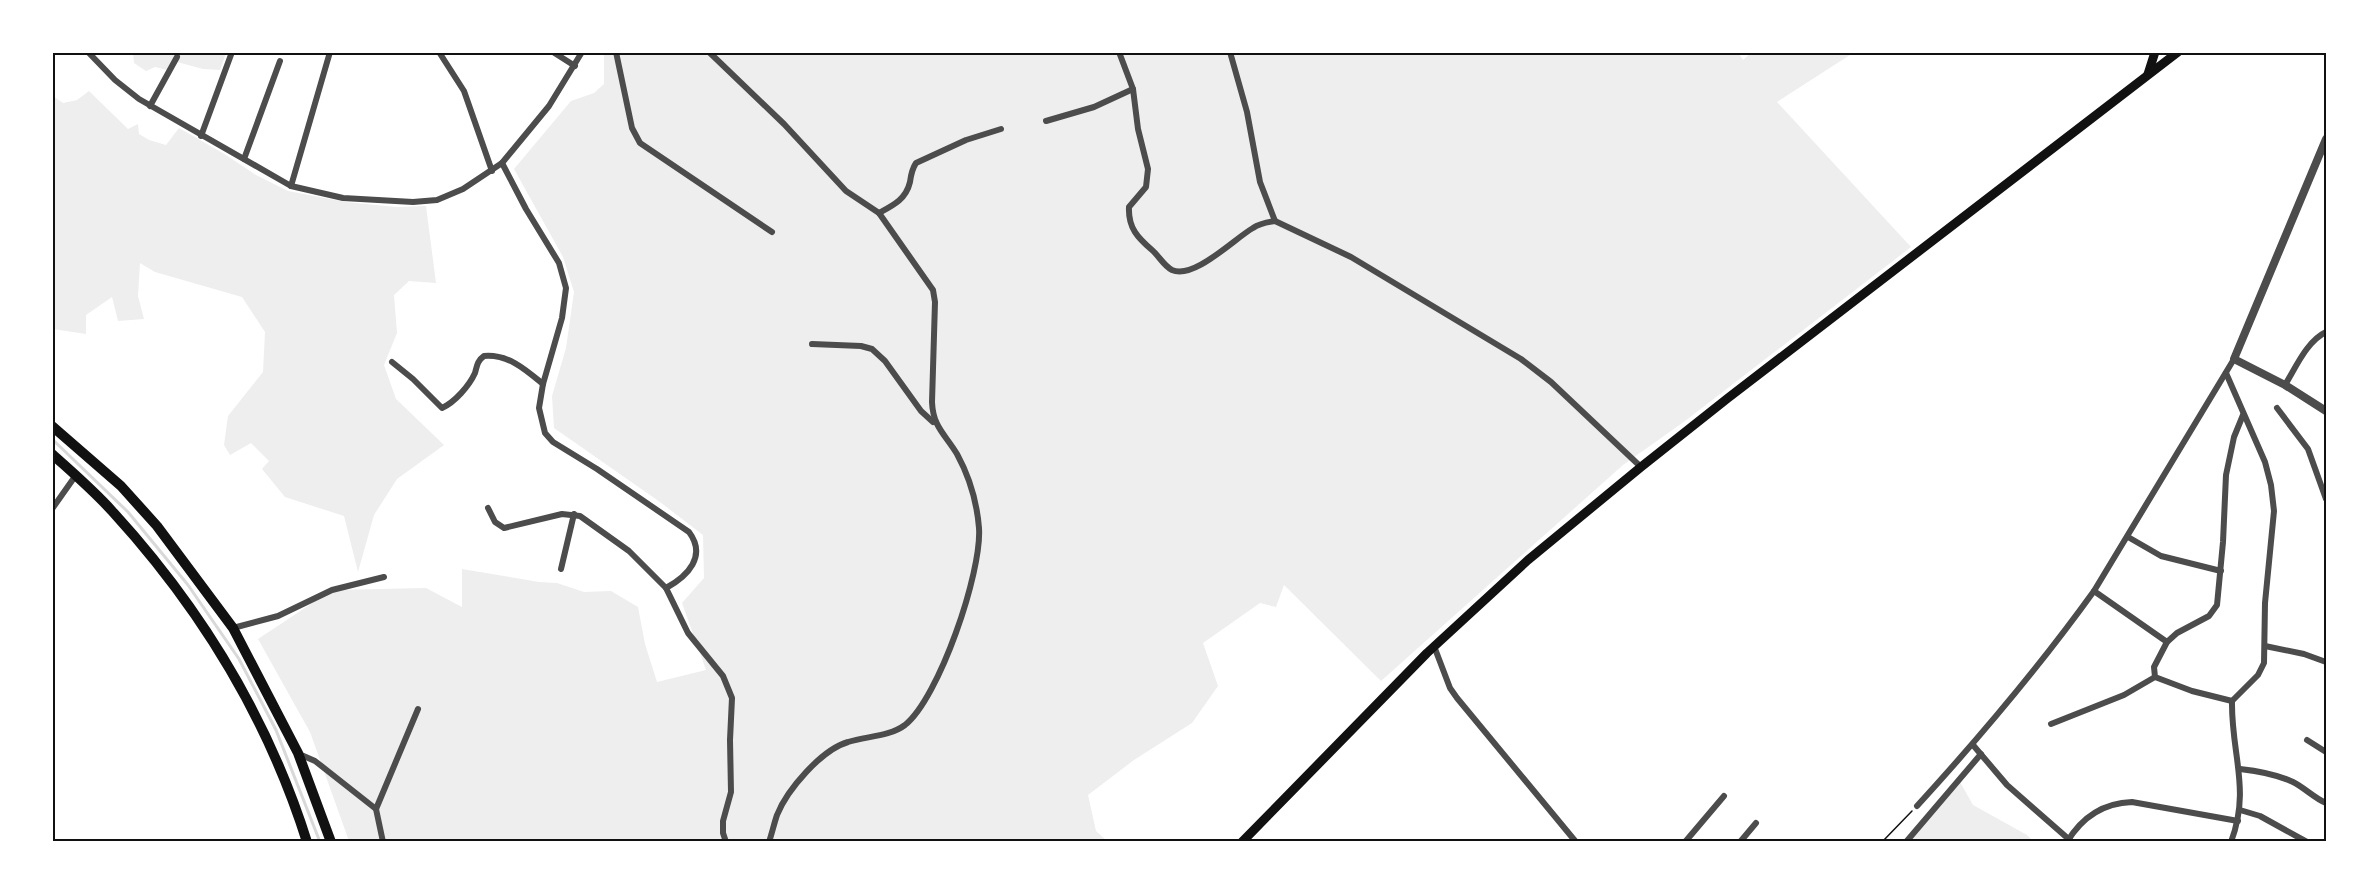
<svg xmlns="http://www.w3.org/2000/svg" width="2379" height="894" font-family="'Public Sans',sans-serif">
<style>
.green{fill:#eee}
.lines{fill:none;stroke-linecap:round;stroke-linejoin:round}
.stream{stroke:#d9d9d9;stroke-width:3}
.path{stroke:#111;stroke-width:1.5}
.minor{stroke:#4c4c4c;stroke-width:6}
.tertiary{stroke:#4c4c4c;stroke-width:8}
.primary{stroke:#111;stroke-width:9}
.trunk{stroke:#111;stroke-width:10}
.neatline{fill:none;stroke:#111;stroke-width:2}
</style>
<rect width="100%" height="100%" fill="#fff"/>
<g class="green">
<path d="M1738 52 1743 60 1751 53H1853L1777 102 1911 247 1685 421 1623 465 1381 681 1284 585 1276 607 1260 603 1203 643 1218 686 1192 723 1134 760 1088 795 1096 831 1107 841H349L310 732 258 639 332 590 426 588 462 607V569L539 582 557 583 584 592 611 591 638 607 645 644 657 682 706 670 682 603 704 578 703 535 660 502 554 428 552 396 566 348 574 292 563 257 514 169 571 101 594 93 604 84V53Z"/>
<path d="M133 53H226L220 70 203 69 177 62 171 71 155 67 146 71 134 63Z"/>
<path d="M89 91 128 129 138 124 139 134 149 140 166 145 179 128 226 155 256 175 288 191 346 202 396 207 426 206 436 283 409 281 394 295 397 333 384 365 396 399 444 445 397 479 374 515 358 572 344 516 285 497 262 469 269 461 251 443 230 455 224 445 228 416 263 372 265 332 242 297 155 272 140 263 138 296 144 319 118 321 112 297 86 315V334L53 329V96L63 103 77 100Z"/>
<path d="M1960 782 1973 805 2027 835 2033 841 1907 842Z"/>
</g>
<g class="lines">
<path class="stream" d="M52 439 128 512 188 585 239 659 276 730 320 842"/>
<path class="path" d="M1882 842 1912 811"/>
<g class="minor">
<path d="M88 52 115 80 139 99 291 186 343 198 413 202 437 200 463 189 502 163 549 106 582 52"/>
<path d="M439 52 464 91 492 171"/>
<path d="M553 52 575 66"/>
<path d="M616 52 632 128 640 143 772 232"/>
<path d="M709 52 784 124 846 191 879 213 933 290 935 302 932 402C933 427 945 434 957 454 969 476 977 503 979 528 982 572 939 698 905 725 889 737 866 736 848 742 821 750 787 790 777 815 774 824 772 833 769 842"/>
<path d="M1119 52 1133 89 1138 129 1148 169 1146 187 1129 207C1128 228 1138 238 1152 250 1159 256 1164 266 1172 270 1194 280 1235 238 1253 228 1260 223 1268 222 1275 221L1351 257 1521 359 1551 382 1641 467"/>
<path d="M1230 52 1247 112 1260 182 1275 221"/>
<path d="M150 106 177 57"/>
<path d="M1046 121 1094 107 1133 89"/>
<path d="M201 136 232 52"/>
<path d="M244 159 280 61"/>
<path d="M502 163 526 209 559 263 566 288 562 318 543 384 539 408 545 433 553 442 597 469 689 532C707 556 688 576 666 588"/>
<path d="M291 186 330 52"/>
<path d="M879 213C894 205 906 199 910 182 911 174 912 169 916 163L966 140 1001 129"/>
<path d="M812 344 861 346 872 349 885 361 921 411 933 422"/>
<path d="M392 362 413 379 442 408C455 402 469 386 475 373 477 366 477 361 484 356 508 354 525 369 543 384"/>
<path d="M2226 373 2265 462 2271 485 2274 511 2265 603 2264 663 2258 675 2232 701C2231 754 2251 789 2231 842"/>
<path d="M2285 385C2296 367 2307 341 2326 332"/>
<path d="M2277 408 2308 449 2326 499"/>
<path d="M488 508 495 522 504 528 562 514 580 516 629 551 666 588 688 633 723 676 732 698 730 740 731 792 723 821V833L726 842"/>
<path d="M52 509 76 475"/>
<path d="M2128 537 2161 556 2221 571"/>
<path d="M561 569 574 514"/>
<path d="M2094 591 2167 642"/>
<path d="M233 628 278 616 332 590 384 577"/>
<path d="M1434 646 1450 688 1457 698 1576 842"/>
<path d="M2265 646 2304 654 2326 662"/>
<path d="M2232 701 2192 691 2155 677 2154 667 2167 642 2177 633 2209 616 2217 605 2223 542 2226 475 2234 437 2243 415"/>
<path d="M2051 724 2124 695 2155 677"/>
<path d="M2307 740 2326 752"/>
<path d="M1973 745 2007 785 2072 842"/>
<path d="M299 754 315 761 376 809 383 842"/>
<path d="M2240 769C2258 771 2276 774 2293 782 2305 788 2314 798 2326 803"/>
<path d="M1917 806C1980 737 2040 666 2094 591L2234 359"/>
<path d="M376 809 418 709"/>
<path d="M2240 810 2260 816 2307 842"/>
<path d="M1685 842 1724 796"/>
<path d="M1740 842 1756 823"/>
<path d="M1906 842 1981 754"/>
<path d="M2067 842C2082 817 2104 803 2132 802L2238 821"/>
</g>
<path class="tertiary" d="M2326 139 2234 359 2285 385 2326 411"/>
<g class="primary">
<path d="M2148 74 2155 52"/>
<path d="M1242 842 1427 653 1528 560 1641 467 1728 398 2178 52"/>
</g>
<g class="trunk">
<path d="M52 426 121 486 157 526 233 628 298 753 331 842"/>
<path d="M52 454C73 473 93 490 112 511 199 606 268 718 307 842"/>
</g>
</g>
<rect width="2379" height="894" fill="none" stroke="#ffffff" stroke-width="108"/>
<rect x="54" y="54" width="2271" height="786" class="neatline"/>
</svg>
